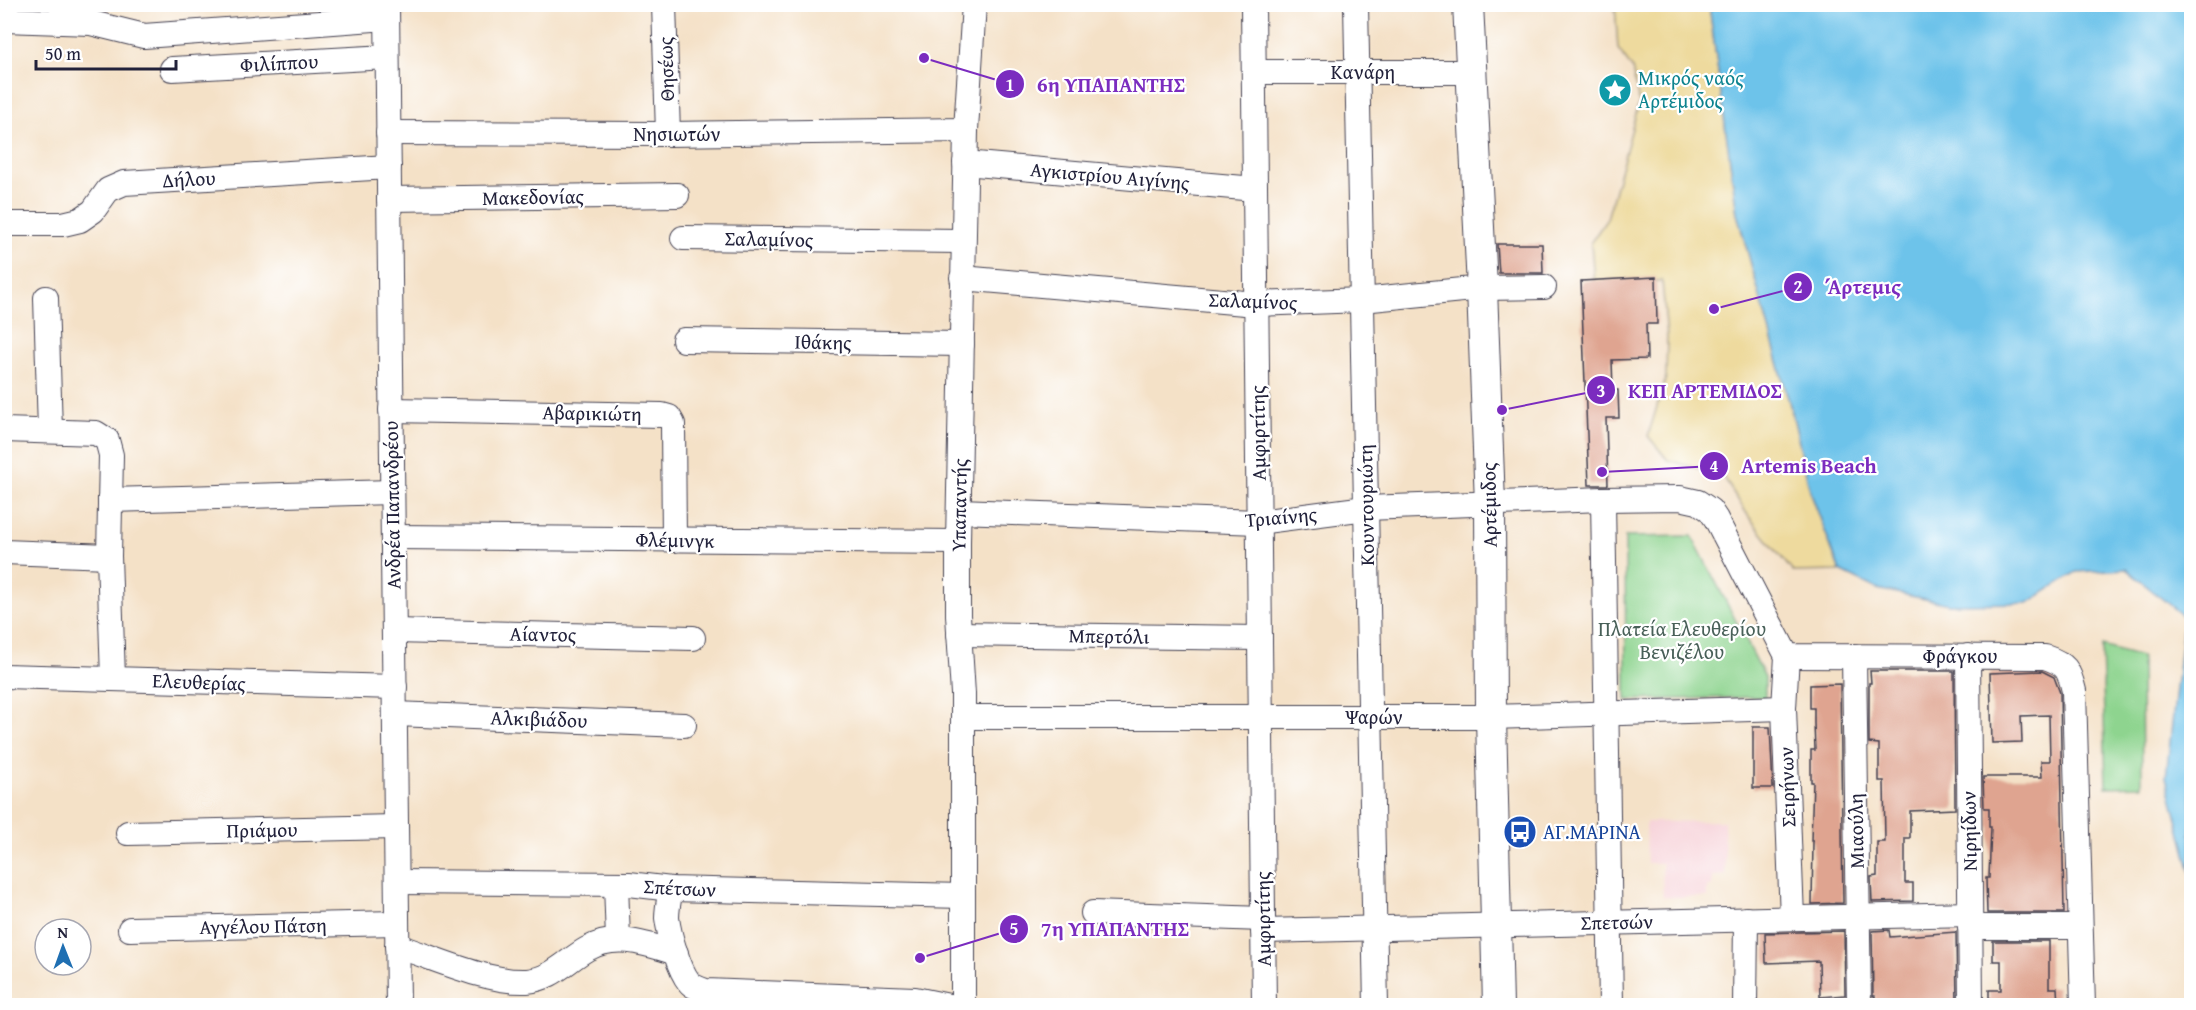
<svg xmlns="http://www.w3.org/2000/svg" width="2196" height="1010" font-family="'Gentium Book Plus',serif">
<style>
.built{fill:#f6cfd6}
.green{fill:#8ed48f;stroke:#587b65;stroke-width:1.5}
.sand{fill:#eeda9e;stroke:#887e6c;stroke-width:1.5}
.water{fill:#6dc3ea;stroke:#487292;stroke-width:1.5}
.building{fill:#dfa490}
.lines{fill:none;stroke-linecap:round;stroke-linejoin:round}
.minor-casing{stroke:#423f50;stroke-width:26}
.major-casing{stroke:#423f50;stroke-width:32}
.minor{stroke:#fff;stroke-width:24}
.major{stroke:#fff;stroke-width:30}
.labels{text-anchor:middle;stroke-width:4.5;stroke-linejoin:round;paint-order:stroke}
.street-label{font-size:20px;fill:#22223b;stroke:#fff}
.culture-label{font-size:20px;fill:#0d838f;stroke:#fff;text-anchor:start}
.park-label{font-size:20px;fill:#486058;stroke:#fff}
.transit-label{font-size:20px;fill:#164399;stroke:#fff;text-anchor:start}
.leader{fill:none;stroke:#7b2cbf;stroke-width:2}
.callout-dot{fill:#7b2cbf;stroke:#fff;stroke-width:2}
.mark-label{font-size:18px;text-anchor:middle;font-weight:bold;fill:#fff}
.callout-label{font-size:21px;text-anchor:middle;font-weight:bold;fill:#7b2cbf;stroke:#fff;stroke-width:4.5;stroke-linejoin:round;paint-order:stroke}
</style>
<rect width="100%" height="100%" fill="#fff"/>
<filter id="ink" filterUnits="userSpaceOnUse"><feTurbulence type="fractalNoise" baseFrequency=".0167" numOctaves="2"/><feDisplacementMap in="SourceGraphic" scale="12" xChannelSelector="R" yChannelSelector="G"/><feConvolveMatrix kernelMatrix="1 2 1 2 8 2 1 2 1" color-interpolation-filters="sRGB"/></filter>
<filter id="wash" filterUnits="userSpaceOnUse"><feTurbulence type="fractalNoise" baseFrequency=".008" numOctaves="4" result="noise"/><feDisplacementMap in="SourceGraphic" scale="24" xChannelSelector="R" yChannelSelector="G"/><feGaussianBlur stdDeviation="1.35" result="paint"/><feColorMatrix in="noise" values="0 0 0 0 0 0 0 0 0 0 0 0 0 0 0 0 0 1.4 0 .05"/><feComposite in="paint" operator="in"/></filter>
<g filter="url(#wash)">
<rect width="100%" height="100%" fill="#f4e1c7"/>
<path class="built" d="M1724 821 1725 875 1712 876V887H1707V897H1663L1662 863H1647L1646 822Z"/>
<g class="green">
<path d="M1692 536 1765 677V697L1626 700 1625 537Z"/>
<path d="M2102 646 2141 657 2142 786 2106 787Z"/>
</g>
<path class="sand" d="M1615 5H1709L1737 214 1793 416 1810 491 1840 571 1793 572 1749 517 1722 475 1668 460 1648 436 1666 377 1667 337 1662 281 1594 282 1591 242 1607 219 1639 103 1632 68 1618 49Z"/>
<path class="water" d="M1709 5H2191V873L2166 777 2184 617 2126 569 2076 572 2028 603 1949 604 1877 589 1840 571 1810 491 1793 416 1737 213Z"/>
<g id="blocks">
<g class="building">
<path d="M1497 244H1542L1543 273H1499Z"/>
<path d="M1656 277 1657 324H1646L1647 359 1612 360 1613 390H1618L1619 418H1606L1608 485H1589L1581 281Z"/>
<path d="M1870 671H1954L1955 809 1910 811V838H1905V883H1913V901L1872 902 1871 877 1877 876V842H1885L1884 781H1879V744L1869 743V683H1871Z"/>
<path d="M2042 671 2054 677 2060 693 2064 913H1987L1986 878H1989L1991 827H1989V808H1984L1983 777H2042L2041 761H2050L2049 715 2021 716 2022 742 1992 743 1990 673Z"/>
<path d="M1840 684 1843 903 1812 904 1813 841H1811L1813 782H1811V750H1815L1814 723V708H1810V685Z"/>
<path d="M1753 727H1770L1773 788H1753Z"/>
<path d="M1889 930 1890 937 1956 932 1957 1005H1875V996H1873L1872 931Z"/>
<path d="M1844 931 1845 995 1820 997 1819 961 1766 963 1765 933Z"/>
<path d="M1993 941H2049V988H2057L2058 1005H1989V990H2001V961H1993Z"/>
</g>
</g>
</g>
<g filter="url(#ink)">
<use href="#blocks" fill-opacity="0" stroke="#423f50" stroke-width="1.5"/>
<g class="lines">
<g class="minor-casing">
<g id="minor">
<path d="M387 4 398 1006"/>
<path d="M664 4 668 134"/>
<path d="M1253 4 1264 1006"/>
<path d="M1356 4 1376 1006"/>
<path d="M4 20 91 23 144 36 387 18"/>
<path d="M172 69 387 57"/>
<path d="M1254 72H1472"/>
<path d="M388 133 668 134 966 130"/>
<path d="M965 163 1255 189"/>
<path d="M389 199 677 195"/>
<path d="M4 224H63L80 220 93 211 108 190 124 183 389 167"/>
<path d="M683 238 963 241"/>
<path d="M962 278 1256 304 1362 300 1482 288 1544 287"/>
<path d="M46 298 50 431"/>
<path d="M684 340 962 344"/>
<path d="M391 410 662 415 669 417 673 424 674 540"/>
<path d="M4 430 96 433 107 440 111 455 109 556 113 679"/>
<path d="M1603 499 1611 1006"/>
<path d="M110 500 392 492"/>
<path d="M960 511 1258 522 1366 508 1603 499 1680 498 1698 502 1710 510 1716 519 1787 656 2045 657C2066 664 2069 669 2074 691L2083 1006"/>
<path d="M393 537 958 542"/>
<path d="M4 552 109 556"/>
<path d="M394 631 693 638"/>
<path d="M959 634 1260 638"/>
<path d="M1787 656 1784 708 1792 918"/>
<path d="M1854 656 1859 1006"/>
<path d="M1968 656 1971 1006"/>
<path d="M4 676 395 687"/>
<path d="M395 714 684 725"/>
<path d="M963 717H1491L1784 708"/>
<path d="M128 833 396 827"/>
<path d="M397 882 629 884 671 889 963 896"/>
<path d="M616 884 618 940"/>
<path d="M671 889C669 899 667 908 667 918 669 934 679 970 689 982 693 987 700 989 706 991L915 999 949 1006"/>
<path d="M1093 913 1263 919"/>
<path d="M1970 927H2080"/>
<path d="M130 929 397 923"/>
<path d="M1263 931 1970 914"/>
<path d="M397 946C434 958 488 983 527 981 552 979 566 961 587 949 616 932 647 944 676 953"/>
<path d="M963 1006V694L958 615V542L966 130 974 4"/>
<path d="M1745 1006 1746 919"/>
</g>
</g>
<g class="major-casing">
<path id="major" d="M1468 4 1482 288 1490 504 1491 717 1498 1006"/>
</g>
<use href="#minor" class="minor"/>
<use href="#major" class="major"/>
</g>
</g>
<defs>
<g id="sight-disc" transform="scale(1.725)"><circle r="9.5" fill="#0f9aa8" stroke="#fff"/><path d="M0-6L1.8-2.2L6-1.7L2.9 1.2L3.7 5.4L0 3.3L-3.7 5.4L-2.9 1.2L-6-1.7L-1.8-2.2Z" fill="#fff"/></g>
<g id="bus-disc" transform="scale(1.725)"><circle r="9.5" fill="#1a4fb4" stroke="#fff"/><path d="M-5-6H5V4H4V6H2V4H-2V6H-4V4H-5ZM-3.5-4V0h7V-4ZM-3.5 1.2v1.5H-2V1.2ZM2 1.2v1.5H3.5V1.2Z" fill="#fff"/></g>
</defs>
<g fill-rule="evenodd">
<use href="#sight-disc" x="1615" y="90"/>
<use href="#bus-disc" x="1520" y="832"/>
</g>
<g class="labels">
<g class="street-label">
<text transform="translate(279 63) rotate(-3)" y="7">Φιλίππου</text>
<text transform="translate(666 69) rotate(-92)" y="7">Θησέως</text>
<text x="1363" y="79">Κανάρη</text>
<text x="677" y="141">Νησιωτών</text>
<text transform="translate(1110 176) rotate(5)" y="7">Αγκιστρίου Αιγίνης</text>
<text transform="translate(189 179) rotate(-3)" y="7">Δήλου</text>
<text transform="translate(533 197) rotate(-1)" y="7">Μακεδονίας</text>
<text transform="translate(769 239) rotate(1)" y="7">Σαλαμίνος</text>
<text transform="translate(1253 301) rotate(2)" y="7">Σαλαμίνος</text>
<text transform="translate(823 342) rotate(1)" y="7">Ιθάκης</text>
<text transform="translate(592 413) rotate(1)" y="7">Αβαρικιώτη</text>
<text transform="translate(1258 433) rotate(-91)" y="7">Αμφιρτίτης</text>
<text transform="translate(392 505) rotate(-91)" y="7">Ανδρέα Παπανδρέου</text>
<text transform="translate(959 505) rotate(-89)" y="7">Υπαπαντής</text>
<text transform="translate(1366 505) rotate(-91)" y="7">Κουντουριώτη</text>
<text transform="translate(1489 505) rotate(-91)" y="7">Αρτέμιδος</text>
<text transform="translate(1281 517) rotate(-5)" y="7">Τριαίνης</text>
<text transform="translate(675 540) rotate(1)" y="7">Φλέμινγκ</text>
<text transform="translate(543 634) rotate(1)" y="7">Αίαντος</text>
<text transform="translate(1109 636) rotate(1)" y="7">Μπερτόλι</text>
<text x="1960" y="663">Φράγκου</text>
<text transform="translate(199 682) rotate(2)" y="7">Ελευθερίας</text>
<text x="1374" y="724">Ψαρών</text>
<text transform="translate(539 719) rotate(2)" y="7">Αλκιβιάδου</text>
<text transform="translate(1787 787) rotate(-92)" y="7">Σειρήνων</text>
<text transform="translate(262 830) rotate(-1)" y="7">Πριάμου</text>
<text transform="translate(1856 831) rotate(-91)" y="7">Μιαούλη</text>
<text transform="translate(1969 831) rotate(-91)" y="7">Νιρηίδων</text>
<text transform="translate(680 888) rotate(3)" y="7">Σπέτσων</text>
<text transform="translate(1263 919) rotate(-91)" y="7">Αμφιρτίτης</text>
<text transform="translate(1617 922) rotate(-1)" y="7">Σπετσών</text>
<text transform="translate(263 926) rotate(-1)" y="7">Αγγέλου Πάτση</text>
</g>
<g class="culture-label">
<text x="1638" y="85">Μικρός ναός<tspan x="1638" dy="23">Αρτέμιδος</tspan></text>
</g>
<g class="park-label">
<text x="1682" y="636">Πλατεία Ελευθερίου<tspan x="1682" dy="23">Βενιζέλου</tspan></text>
</g>
<g class="transit-label">
<text x="1543" y="839">ΑΓ.ΜΑΡΙΝΑ</text>
</g>
</g>
<path class="leader" d="M924 58L1010 84M1714 309L1798 287M1502 410L1601 390M1602 472L1714 466M920 958L1014 929"/>
<g class="callout-dot">
<circle cx="924" cy="58" r="6"/>
<circle cx="1714" cy="309" r="6"/>
<circle cx="1502" cy="410" r="6"/>
<circle cx="1602" cy="472" r="6"/>
<circle cx="920" cy="958" r="6"/>
<circle cx="1010" cy="84" r="15"/>
<circle cx="1798" cy="287" r="15"/>
<circle cx="1601" cy="390" r="15"/>
<circle cx="1714" cy="466" r="15"/>
<circle cx="1014" cy="929" r="15"/>
</g>
<g class="mark-label">
<text x="1010" y="91">1</text>
<text x="1798" y="293">2</text>
<text x="1601" y="397">3</text>
<text x="1714" y="472">4</text>
<text x="1014" y="935">5</text>
</g>
<g class="callout-label">
<text x="1111" y="92">6η ΥΠΑΠΑΝΤΗΣ</text>
<text x="1863" y="294">Άρτεμις</text>
<text x="1705" y="398">ΚΕΠ ΑΡΤΕΜΙΔΟΣ</text>
<text x="1809" y="473">Artemis Beach</text>
<text x="1115" y="936">7η ΥΠΑΠΑΝΤΗΣ</text>
</g>
<rect width="2196" height="1010" fill="none" stroke="#fff" stroke-width="24"/>
<g transform="translate(63 947) rotate(359)"><circle r="28" fill="#ffffff" stroke="#a7a7b1" stroke-width="1.5"/>
<path d="M0-4.5L10 22L0 15L-10 22Z" fill="#1f6fb2"/>
<text y="-9" font-size="16" font-weight="bold" text-anchor="middle" fill="#22223b">N</text>
</g>
<path d="M36 60v9h140v-9" fill="none" stroke="#22223b" stroke-width="3"/>
<text x="45" y="60" font-size="18" fill="#22223b" stroke="#ffffff" stroke-width="4.5" paint-order="stroke">50 m</text>
</svg>
